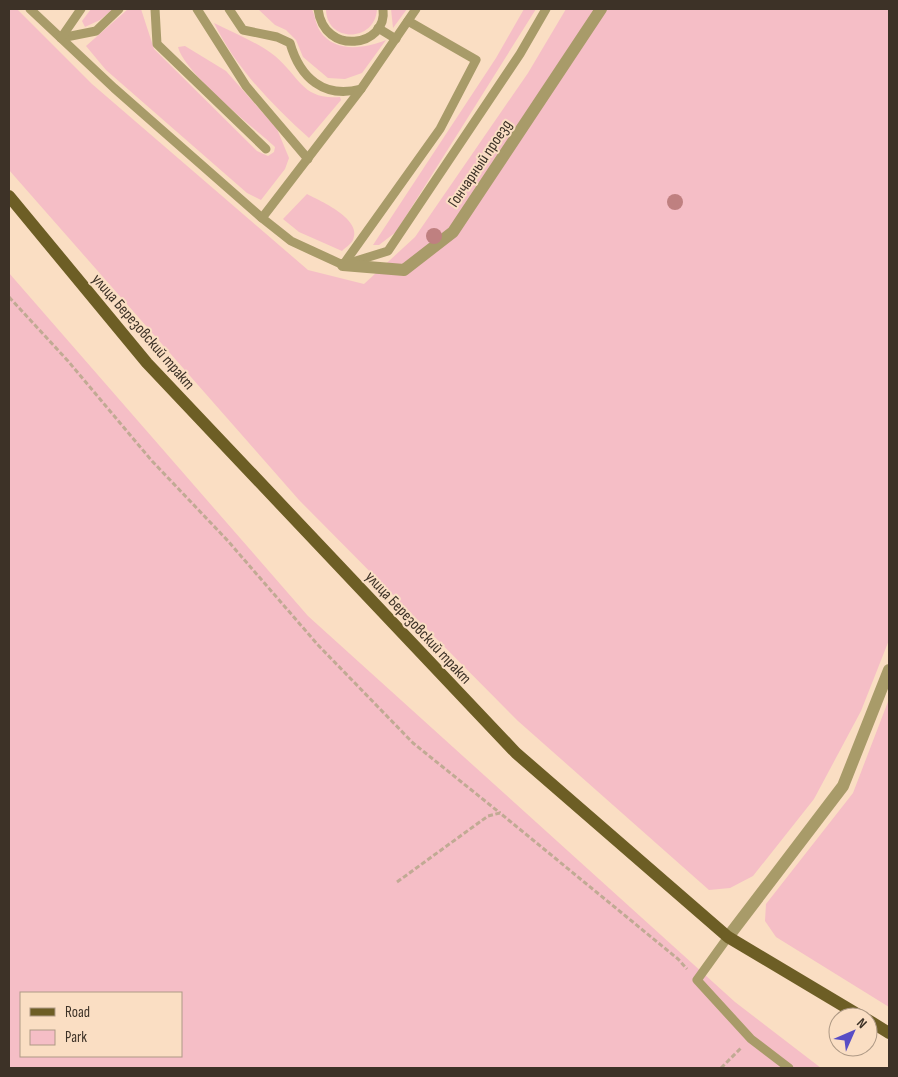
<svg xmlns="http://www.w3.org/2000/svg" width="898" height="1077" font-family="'Sofia Sans Condensed',sans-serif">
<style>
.green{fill:#f5bec6;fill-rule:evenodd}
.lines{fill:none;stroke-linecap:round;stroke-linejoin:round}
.path{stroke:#c1aa94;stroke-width:3;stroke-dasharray:5 2.5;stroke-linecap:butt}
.service{stroke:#a89b69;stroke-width:9}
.minor{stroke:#a89b69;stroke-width:12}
.primary{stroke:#6d5e25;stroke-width:12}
.tree{fill:#bf8080}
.labels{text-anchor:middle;stroke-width:4;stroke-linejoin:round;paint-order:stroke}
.street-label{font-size:16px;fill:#3d3227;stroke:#fadec3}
</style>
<rect width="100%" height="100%" fill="#fadec3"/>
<g class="green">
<path d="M9 9H17L92 84 308 270 364 284 415 237 528 73 566 9H889V640L861 711 814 799 753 876 730 888 709 890 518 721 299 500 9 170Z"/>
<path d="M91 9H113L100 20 85 27 82 21Z"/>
<path d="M128 9H141L154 49 257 151 268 156 274 152 275 147C253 127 185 74 178 47L185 46 226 71 277 129 289 158 285 169 261 200 247 193 106 70 86 46Z"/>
<path d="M258 9H312C315 16 316 25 320 31 335 54 366 48 386 40L362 73 345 79 328 78 303 57 296 40 286 30 275 25Z"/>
<path d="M326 9H377C375 43 326 43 326 9Z"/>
<path d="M391 9H407L393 28Z"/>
<path d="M524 9H536L396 232 379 245H373L496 58Z"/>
<path d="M214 23C234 33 257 42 275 56 300 77 302 100 340 97L341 100 309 138C272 105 236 68 214 23Z"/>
<path d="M307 194C320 201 363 219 353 240 351 244 345 248 342 251L299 232 283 219Z"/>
<path d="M9 273 308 616 735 1002 821 1068H9ZM21 993H181V1056H21Z"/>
<path d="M889 699V1007L776 937 765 921 766 904 853 793Z"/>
</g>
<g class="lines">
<g class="path">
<path d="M9 297 68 361 152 461 228 541 318 645 413 743 500 813"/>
<path d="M397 882 488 816 500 813 678 959 687 969"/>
<path d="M721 1068 741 1048"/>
</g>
<g class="service">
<path d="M30 9 114 88 262 218 291 241 343 265 388 251 520 54 546 9"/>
<path d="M155 9 157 44 266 149"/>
<path d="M197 9 246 86 308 159"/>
<path d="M229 9 243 30 277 37 290 43C300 78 324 99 361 89"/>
<path d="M318 9C324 57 388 47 383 9"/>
<path d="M378 28 396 39"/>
<path d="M61 38 96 31 119 9"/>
<path d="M61 38 81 9"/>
<path d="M262 218 361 89 416 9"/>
<path d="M343 265 440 129 476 60 408 21"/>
<path d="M728 937 697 980 751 1039 789 1068"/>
</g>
<g class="minor">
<path d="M343 265 404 270 453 232 601 9"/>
<path d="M728 937 843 786 889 670"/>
</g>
<g class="primary">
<path d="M9 196 147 363 516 753 728 937 862 1017"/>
<path d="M868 1020 889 1033"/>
</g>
</g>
<g class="tree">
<circle cx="675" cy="202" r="8"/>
<circle cx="434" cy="236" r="8"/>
</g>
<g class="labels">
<g class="street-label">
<text transform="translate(479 163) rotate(-56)" y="6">Гончарный проезд</text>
<text transform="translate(144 331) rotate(49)" y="6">улица Березовский тракт</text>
<text transform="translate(419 627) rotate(47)" y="6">улица Березовский тракт</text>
</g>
</g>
<rect width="898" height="1077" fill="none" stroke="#3d3227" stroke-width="20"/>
<rect x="20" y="992" width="162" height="65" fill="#fadec3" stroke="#ae9985"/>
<rect x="30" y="1008" width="25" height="8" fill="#6d5e25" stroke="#ae9985"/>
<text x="65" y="1017" font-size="15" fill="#3d3227">Road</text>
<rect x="30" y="1030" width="25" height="15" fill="#f5bec6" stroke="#ae9985"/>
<text x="65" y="1042" font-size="15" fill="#3d3227">Park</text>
<g transform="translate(853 1032) rotate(45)"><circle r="24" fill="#fadec3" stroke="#ae9985"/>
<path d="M0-4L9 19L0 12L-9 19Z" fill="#584dc5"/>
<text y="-8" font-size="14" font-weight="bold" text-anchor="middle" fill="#3d3227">N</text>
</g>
</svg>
